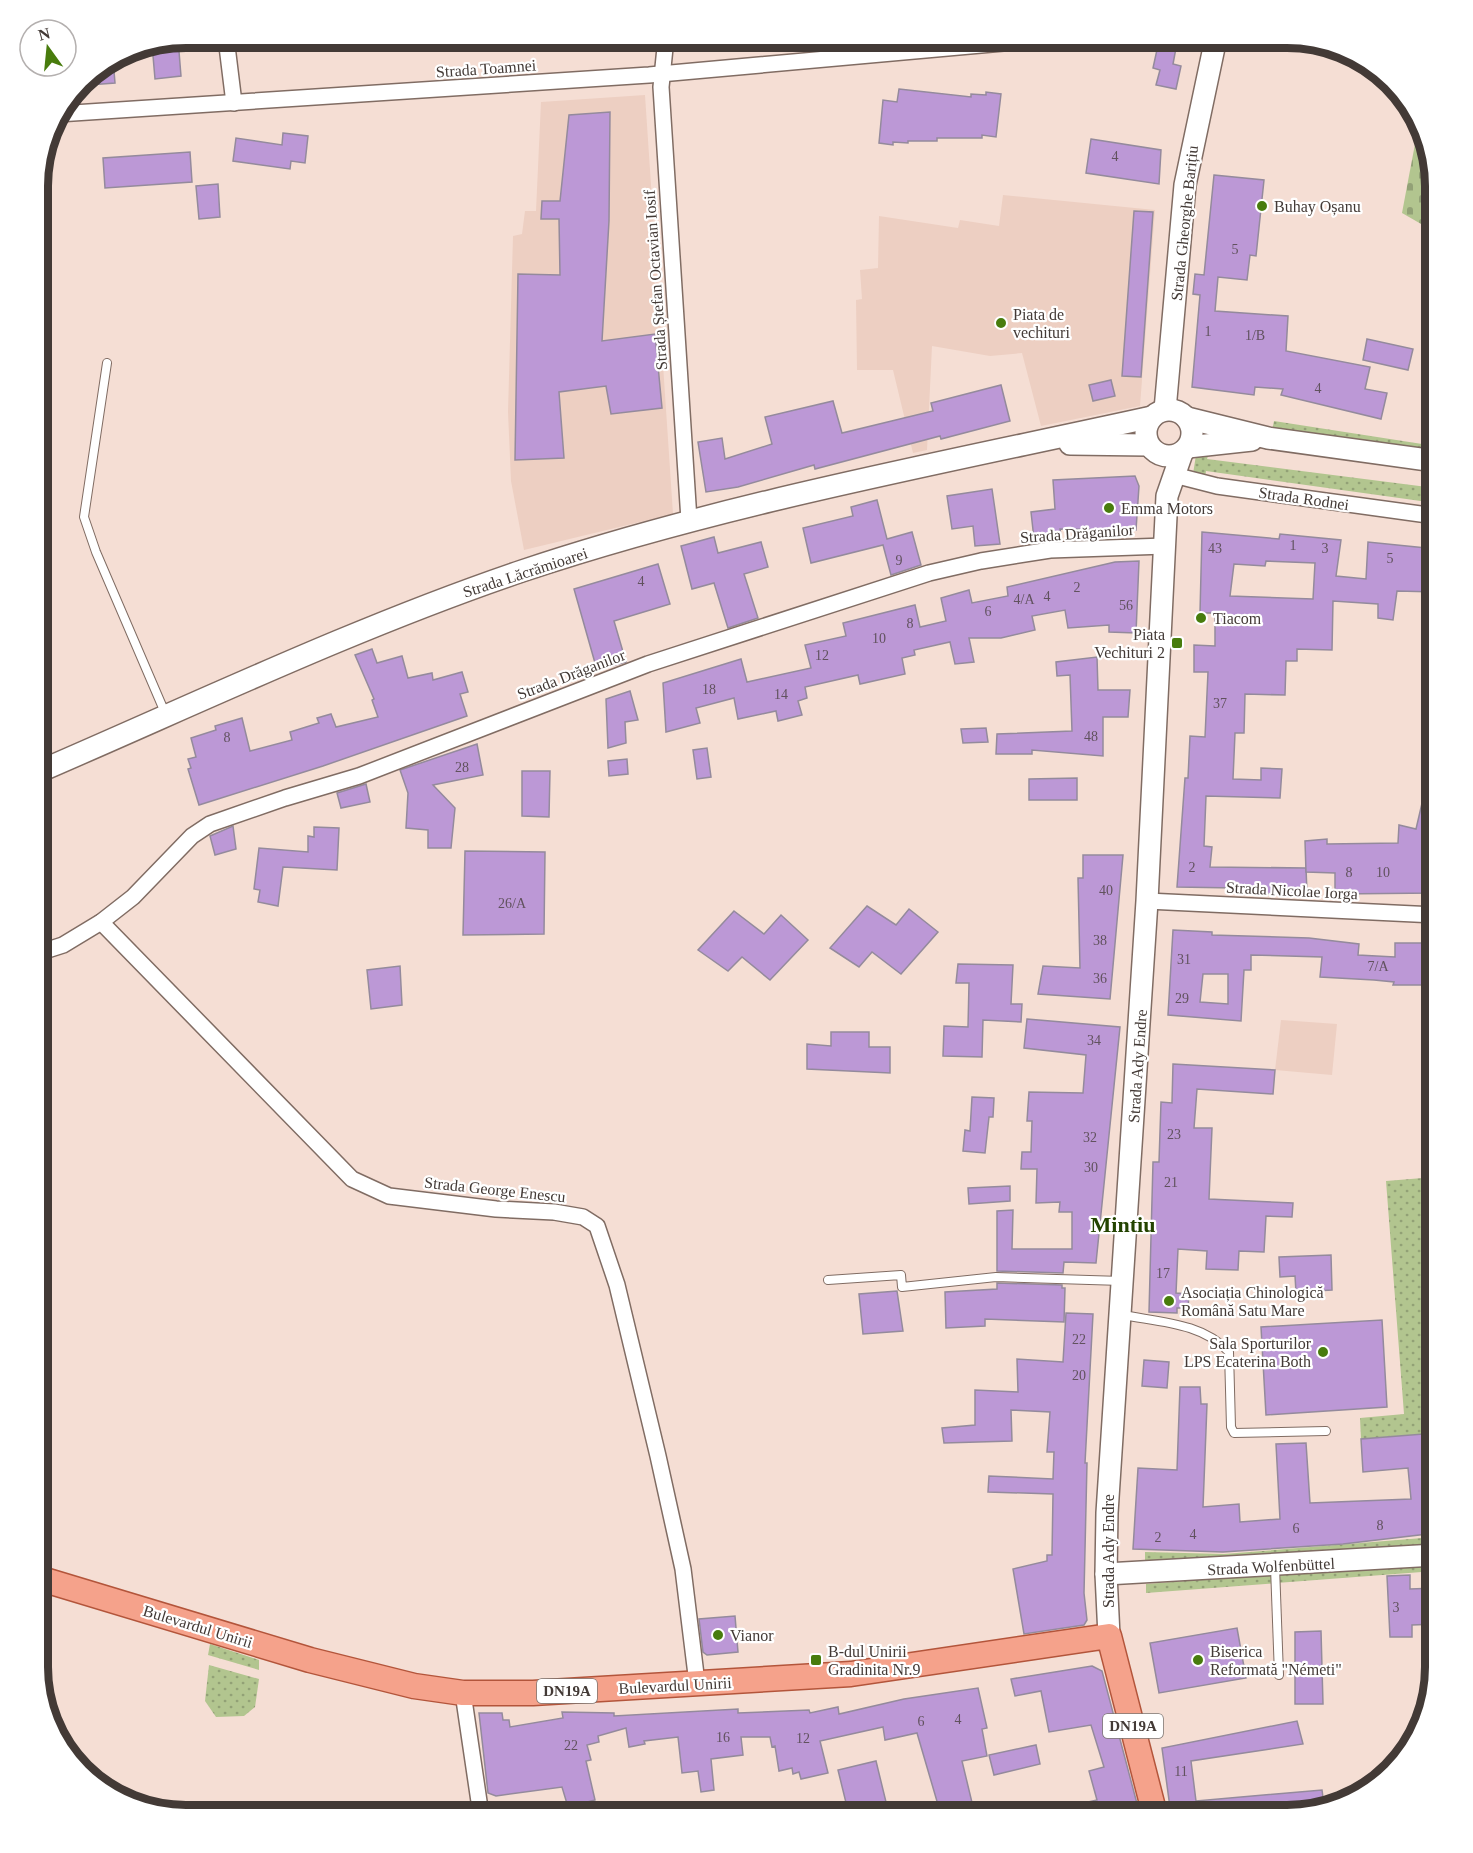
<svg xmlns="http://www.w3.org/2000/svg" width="1473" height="1853" font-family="'Times New Roman',serif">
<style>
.built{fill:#edcfc2}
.grass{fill:url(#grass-dots)}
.cemetery{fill:url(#cemetery-stones)}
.building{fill:#bc98d6;stroke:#948a9c;stroke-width:1.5;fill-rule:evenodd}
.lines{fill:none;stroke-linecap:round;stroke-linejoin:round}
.lane-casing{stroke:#806c63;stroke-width:10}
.street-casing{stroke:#806c63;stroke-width:18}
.secondary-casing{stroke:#806c63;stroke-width:24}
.primary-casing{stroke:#b3553b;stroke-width:27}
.lane{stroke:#fff;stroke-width:8}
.street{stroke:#fff;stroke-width:15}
.secondary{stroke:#fff;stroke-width:21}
.primary{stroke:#f5a28b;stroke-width:24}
.poi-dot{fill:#487c0d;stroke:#fff;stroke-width:2}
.labels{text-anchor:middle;stroke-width:4.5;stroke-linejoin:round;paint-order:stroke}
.number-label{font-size:14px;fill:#61525e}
.shield{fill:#fff;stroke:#7b7572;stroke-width:1.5}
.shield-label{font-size:15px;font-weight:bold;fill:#433a36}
.street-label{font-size:16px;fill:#433a36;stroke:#fff}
.poi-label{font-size:16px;fill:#433a36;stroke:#fff;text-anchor:start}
.district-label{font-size:22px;font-weight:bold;fill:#234300;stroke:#fff}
.rim{fill:none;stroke:#433a36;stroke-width:8}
</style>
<defs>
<pattern id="grass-dots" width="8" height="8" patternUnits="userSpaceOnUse" patternTransform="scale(1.5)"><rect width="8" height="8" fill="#b2c58f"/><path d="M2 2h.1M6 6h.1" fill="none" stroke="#92a176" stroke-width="1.8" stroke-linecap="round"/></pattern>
<pattern id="cemetery-stones" width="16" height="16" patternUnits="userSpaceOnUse" patternTransform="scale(1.5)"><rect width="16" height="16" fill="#b2c58f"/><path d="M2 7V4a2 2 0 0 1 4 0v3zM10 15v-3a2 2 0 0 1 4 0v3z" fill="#92a176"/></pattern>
</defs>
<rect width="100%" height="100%" fill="#f5ded4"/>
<g class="built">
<path d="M645 95 673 514 524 550 511 481 508 412 513 236 522 234 525 211H536L541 102Z"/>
<path d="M1003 195 1155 210 1140 406 1041 426 1022 353 990 356 932 346 927 450 913 453 893 370H857L856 300 862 299 860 270 878 268 879 216 958 228 960 220 999 226Z"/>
<path d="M1281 1020 1337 1024 1332 1075 1275 1070Z"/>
</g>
<g class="grass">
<path d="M1274 421 1435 446V457L1271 436Z"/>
<path d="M1210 450 1207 459 1435 488V503L1206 471 1205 478 1193 474 1196 455Z"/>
<path d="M1435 1177V1433L1361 1439 1360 1418 1404 1414 1386 1181Z"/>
<path d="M1435 1537V1545L1224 1559 1145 1561V1552L1224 1554Z"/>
<path d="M1435 1562V1571L1146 1593V1584Z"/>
<path d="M210 1644 259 1660V1670L208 1655Z"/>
<path d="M209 1665 259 1679 255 1707 244 1716 216 1717 205 1701Z"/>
</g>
<path class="cemetery" d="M1418 128 1435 186V232L1402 213Z"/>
<g class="building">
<path d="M178 39 181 76 155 79 152 44Z"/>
<path d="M1158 45 1176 48 1173 64 1181 66 1176 89 1156 85 1160 70 1153 68Z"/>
<path d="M113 59 115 83 89 85 88 75Z"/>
<path d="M899 89 971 97V94L986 95V92L1001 94 996 137 982 135V138H937V141H908V143L893 142V145L879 143 883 100 897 102Z"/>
<path d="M610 112 609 221 602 341 655 334 662 408 611 414 606 386 559 392 564 458 515 460 518 274 560 275 559 219H541L542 201H560L569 115Z"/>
<path d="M283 133 308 136 305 163 291 161 290 169 233 161 236 138 282 145Z"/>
<path d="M1091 139 1161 150 1159 184 1086 173Z"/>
<path d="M190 152 192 182 105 188 103 158Z"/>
<path d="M1214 175 1264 180 1256 256 1250 255 1247 280 1218 277 1215 311 1288 316 1286 351 1370 367 1365 389 1387 393 1381 419 1281 395 1283 389 1255 387 1254 395 1192 387 1200 295 1193 294 1195 274 1204 275Z"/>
<path d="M218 184 220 217 199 219 196 186Z"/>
<path d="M1134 211 1153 212 1141 377 1122 376Z"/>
<path d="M1367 339 1413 349 1408 370 1363 360Z"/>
<path d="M1111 380 1115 396 1093 401 1089 385Z"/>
<path d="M1001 385 1010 421 941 439 940 436 815 469 814 465 738 487 706 492 698 442 722 438 725 459 772 444 765 417 833 401 842 433 933 411 931 403Z"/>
<path d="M1135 476 1139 486 1136 530 1060 529 1061 536 1034 539 1031 512 1055 509 1053 480Z"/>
<path d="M992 489 1000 544 975 546 973 526 952 529 947 496Z"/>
<path d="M877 500 887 539 912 532 921 565 891 575 883 545 811 563 803 528 853 516 851 507Z"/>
<path d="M1202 532 1279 539 1280 534 1341 540 1336 576 1366 579 1368 542 1436 549V592L1397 591 1393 620 1378 618V604L1333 601 1332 650 1297 649V661H1286L1285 695 1245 694 1244 733H1235L1233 779 1261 780V768L1282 769 1280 798 1206 796 1204 846 1212 847 1210 867 1306 868 1307 893 1263 894 1236 892V888L1177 887 1185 778H1188L1190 736 1205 737 1208 672H1194V645L1215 646V613H1200ZM1266 561 1315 563 1313 599 1230 596 1234 564 1265 566Z"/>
<path d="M714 537 718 553 761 542 768 567 744 574 758 618 728 628 714 583 692 589 681 546Z"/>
<path d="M1139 561 1136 633 1109 632V625L1068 628 1065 610 1032 616 1035 630 1001 638H969L974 662 955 664 950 642 914 650 915 655 902 658 905 674 860 684 858 675 805 687 807 698 798 701 802 715 778 721 776 711 738 719 734 698 696 708 700 723 666 732 663 683 741 659 747 682 811 668 805 645 846 636 843 623 915 605 920 627 946 621 941 598 969 590 972 603 1008 596 1007 587 1115 562Z"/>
<path d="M658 564 670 604 614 621 626 662 597 670 574 589Z"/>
<path d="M372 649 377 663 402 656 408 678 432 673 433 680 462 672 468 692 460 694 467 716 323 766 199 805 188 769 191 768 188 759 196 757 191 738 216 730 215 726 242 718 250 751 292 740 290 732 319 723 317 718 331 714 336 727 378 717 372 700 374 699 355 655Z"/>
<path d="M1097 657 1098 690H1130L1128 717H1103V756L1032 750V754H996L997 734 1072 731 1070 675 1057 676 1056 662Z"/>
<path d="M630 691 638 720 625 722 626 743 608 748 606 699Z"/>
<path d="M986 728 988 742 963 743 961 729Z"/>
<path d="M477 744 483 775 433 785 455 808 451 848H428V830L406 828 408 793 400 770Z"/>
<path d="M707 748 711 777 697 779 693 750Z"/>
<path d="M627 759 628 774 609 776 608 761Z"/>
<path d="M522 771H550L549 817 522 816Z"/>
<path d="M1077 778V800H1029V779Z"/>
<path d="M366 784 370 802 341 808 337 793Z"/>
<path d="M1423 799 1436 802V833H1433L1428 862 1434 863 1435 893 1335 894V873L1306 872 1305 841 1327 839V844L1398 843 1399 825 1416 829Z"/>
<path d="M233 826 236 849 215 855 210 836Z"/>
<path d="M314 827 339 828 337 870 283 867 278 906 258 902 260 890 254 889 259 848 308 852V836L314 837Z"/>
<path d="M465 851 545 852 544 934 463 935Z"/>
<path d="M1083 855H1123L1110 999 1038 994 1043 966 1080 968 1078 878H1083Z"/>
<path d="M867 906 896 925 909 909 938 932 901 974 872 952 859 967 830 948Z"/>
<path d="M734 911 764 934 781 915 808 940 770 980 742 957 728 971 698 950Z"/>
<path d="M1173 930 1212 932V935L1309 938 1359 944 1358 955 1395 957V943H1425L1422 985H1393L1394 982 1374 980 1320 977 1322 957 1251 955V970H1244L1241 1021 1168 1015ZM1203 974H1228V1004L1200 1002Z"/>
<path d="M958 964 1013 965 1011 1004H1022L1021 1022 983 1020 982 1057 943 1056 944 1026 968 1027 969 983H956Z"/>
<path d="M400 966 402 1005 371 1009 367 970Z"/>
<path d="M1027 1019 1120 1027 1096 1263 1064 1262 1063 1273 997 1271V1211L1013 1210 1012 1249H1072V1212H1059L1060 1202 1036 1203 1037 1169H1021L1022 1152H1031L1032 1121H1027L1029 1092 1083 1093 1086 1055 1024 1048Z"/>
<path d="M831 1032H869V1047H890V1073L807 1069V1044L831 1046Z"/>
<path d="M1173 1064 1275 1070 1273 1094 1197 1089 1194 1128H1212L1209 1199 1293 1203 1292 1217 1266 1216 1264 1252 1239 1251 1238 1270 1206 1269 1207 1251 1178 1249 1176 1293 1189 1294 1188 1308H1177V1313L1149 1312 1153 1162H1159L1161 1102 1172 1103Z"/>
<path d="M972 1097 994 1098 993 1117H989L985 1153 963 1151 965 1130 970 1131Z"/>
<path d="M1010 1186V1201L969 1204 968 1188Z"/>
<path d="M1331 1255 1332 1290 1296 1292 1295 1276 1280 1277 1279 1257Z"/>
<path d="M997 1283 1062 1285V1288H1065L1064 1322 985 1319V1326L946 1328 945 1292 997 1289Z"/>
<path d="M897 1291 903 1331 863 1334 859 1294Z"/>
<path d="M1066 1313 1093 1314 1085 1463H1087L1084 1593 1087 1620 1084 1625 1024 1634 1013 1569 1047 1561V1555H1052L1053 1494 988 1492 989 1476 1053 1479 1054 1452H1047L1050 1412 1011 1410 1012 1441 944 1443 942 1428 975 1425V1390L1018 1392 1017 1359 1063 1362Z"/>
<path d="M1382 1320 1387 1407 1266 1415 1261 1327Z"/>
<path d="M1144 1360 1169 1362 1167 1388 1142 1386Z"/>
<path d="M1180 1387H1200L1201 1404H1207L1203 1507 1239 1504 1240 1522 1280 1519 1276 1444 1306 1443 1310 1503 1411 1499 1408 1468 1363 1472 1361 1439 1436 1433V1533L1343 1544 1223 1552 1133 1549 1138 1468 1177 1470Z"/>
<path d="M1410 1575V1589L1436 1588V1624L1412 1625V1637H1390L1387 1576Z"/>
<path d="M735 1616 738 1652 707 1655 703 1652 699 1619Z"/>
<path d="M1237 1628 1246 1678 1159 1693 1150 1643Z"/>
<path d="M1321 1631 1323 1704H1295V1632Z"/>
<path d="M1092 1666 1102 1671 1140 1815H1082L1079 1804 1097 1800 1089 1771 1104 1767 1091 1725 1049 1732 1041 1691 1015 1696 1011 1679Z"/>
<path d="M978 1688 987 1728 982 1729 987 1756 962 1761 975 1815H941L917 1733 885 1740 883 1727 820 1741 828 1773 801 1779 799 1772 793 1774 792 1768 779 1771 775 1746 772 1747 770 1737H741L743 1755 711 1759 714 1790 701 1792 698 1771 682 1773 678 1737 644 1741 645 1744 629 1747 626 1728 598 1736 599 1742 587 1745 591 1760 586 1761 595 1800 568 1807 562 1787 496 1796 488 1793 479 1713H502L503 1720H509L510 1727 563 1718 562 1712 614 1713V1716L738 1709V1713L809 1710 810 1713 838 1707 839 1714 904 1699Z"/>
<path d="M1297 1721 1303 1744 1191 1761 1196 1801 1322 1790 1324 1805 1288 1815H1171L1162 1748Z"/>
<path d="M1036 1745 1040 1764 994 1775 989 1755Z"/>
<path d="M876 1761 886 1802H884L886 1811 867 1815H849L838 1770Z"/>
</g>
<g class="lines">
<g class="lane-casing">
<g id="lane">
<path d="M107 363 84 517 96 552 166 715"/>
<path d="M828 1280 901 1275 902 1287 996 1277 1122 1281"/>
<path d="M1123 1315C1159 1322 1203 1323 1229 1352L1231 1427 1234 1433 1326 1431"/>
<path d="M1275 1567 1279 1675"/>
</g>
</g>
<g class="street-casing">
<g id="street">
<path d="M226 38 234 103"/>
<path d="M666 38 661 87 689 520"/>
<path d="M58 114 649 75 1059 38"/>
<path d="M1174 475 1217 486 1435 516"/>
<path d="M1147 901 1435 915"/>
<path d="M101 922 352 1179 389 1196 496 1209 554 1212 583 1217 597 1226 617 1285 658 1456 683 1569 697 1683"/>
<path d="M38 953 63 945 101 922 133 897 192 836 210 824 285 798 359 776 648 664 929 573 981 561 1050 550 1165 546"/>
<path d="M463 1693 481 1815"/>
</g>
</g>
<g class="secondary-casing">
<g id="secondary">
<circle cx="1169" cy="433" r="23"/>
<path d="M1165 410 1185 185 1216 38"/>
<path d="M1187 418 1268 438 1435 461"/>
<path d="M1070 444 1148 445"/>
<path d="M1188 447 1252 440"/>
<path d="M38 772C198 703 357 627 522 571 725 503 943 463 1152 417"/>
<path d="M1106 1574 1435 1555"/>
<path d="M1109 1636 1106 1574 1107 1513 1147 901 1167 496 1182 453"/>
</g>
</g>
<g class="primary-casing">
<path id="primary" d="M38 1578 310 1660 414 1686 463 1693H533L851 1674 1109 1636 1155 1815"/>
</g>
<use href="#lane" class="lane"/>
<use href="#street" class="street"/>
<use href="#secondary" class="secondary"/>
<use href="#primary" class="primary"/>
</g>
<g class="poi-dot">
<circle cx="1262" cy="206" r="6"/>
<circle cx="1001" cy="323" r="6"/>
<circle cx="1109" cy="508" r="6"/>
<circle cx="1201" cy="618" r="6"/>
<rect x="1171" y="637" width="12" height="12" rx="3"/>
<circle cx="1169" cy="1301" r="6"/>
<circle cx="1323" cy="1352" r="6"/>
<circle cx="718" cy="1635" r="6"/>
<rect x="810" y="1654" width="12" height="12" rx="3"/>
<circle cx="1198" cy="1660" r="6"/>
</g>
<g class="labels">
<g class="number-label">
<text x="1115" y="161">4</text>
<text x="1235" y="254">5</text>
<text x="1208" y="336">1</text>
<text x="1255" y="340">1/B</text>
<text x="1318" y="393">4</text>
<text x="1293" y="550">1</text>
<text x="1215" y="553">43</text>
<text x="1325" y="553">3</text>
<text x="1390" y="563">5</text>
<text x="899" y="565">9</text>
<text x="641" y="586">4</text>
<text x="1077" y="592">2</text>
<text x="1047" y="601">4</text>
<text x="1024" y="604">4/A</text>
<text x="1126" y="610">56</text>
<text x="988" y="616">6</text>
<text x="910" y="628">8</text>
<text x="879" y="643">10</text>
<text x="822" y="660">12</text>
<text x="709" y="694">18</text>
<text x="781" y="699">14</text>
<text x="1220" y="708">37</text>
<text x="1091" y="741">48</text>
<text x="227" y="742">8</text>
<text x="462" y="772">28</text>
<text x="1192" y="872">2</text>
<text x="1349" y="877">8</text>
<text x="1383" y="877">10</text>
<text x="1106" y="895">40</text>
<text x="512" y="908">26/A</text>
<text x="1100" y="945">38</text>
<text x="1184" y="964">31</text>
<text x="1378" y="971">7/A</text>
<text x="1100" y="983">36</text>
<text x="1182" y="1003">29</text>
<text x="1094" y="1045">34</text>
<text x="1174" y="1139">23</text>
<text x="1090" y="1142">32</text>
<text x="1091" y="1172">30</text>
<text x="1171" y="1187">21</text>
<text x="1163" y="1278">17</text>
<text x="1079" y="1344">22</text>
<text x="1079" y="1380">20</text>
<text x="1380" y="1530">8</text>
<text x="1296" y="1533">6</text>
<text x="1193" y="1539">4</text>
<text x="1158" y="1542">2</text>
<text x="1396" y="1612">3</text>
<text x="958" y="1724">4</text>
<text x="921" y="1726">6</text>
<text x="723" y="1742">16</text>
<text x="803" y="1743">12</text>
<text x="571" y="1750">22</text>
<text x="1181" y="1776">11</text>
</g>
<g class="shield">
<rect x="537" y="1679" width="60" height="24" rx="4.5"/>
<rect x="1103" y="1714" width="60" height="24" rx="4.5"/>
</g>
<g class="shield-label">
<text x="567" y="1696">DN19A</text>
<text x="1133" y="1731">DN19A</text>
</g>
<g class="street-label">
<text transform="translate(486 68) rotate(-4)" y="6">Strada Toamnei</text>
<text transform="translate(1184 223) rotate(-84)" y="6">Strada Gheorghe Barițiu</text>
<text transform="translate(655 280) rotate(-94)" y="6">Strada Ștefan Octavian Iosif</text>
<text transform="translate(1304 498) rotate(8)" y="6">Strada Rodnei</text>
<text transform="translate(1077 533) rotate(-4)" y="6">Strada Drăganilor</text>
<text transform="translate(525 572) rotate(-18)" y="6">Strada Lăcrămioarei</text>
<text transform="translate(571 674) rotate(-21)" y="6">Strada Drăganilor</text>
<text transform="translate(1292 890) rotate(3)" y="6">Strada Nicolae Iorga</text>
<text transform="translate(1137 1066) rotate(-86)" y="6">Strada Ady Endre</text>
<text transform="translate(495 1189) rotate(6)" y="6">Strada George Enescu</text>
<text transform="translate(1108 1551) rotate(-90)" y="6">Strada Ady Endre</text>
<text transform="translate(1271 1566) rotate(-3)" y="6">Strada Wolfenbüttel</text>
<text transform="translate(198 1626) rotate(17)" y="6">Bulevardul Unirii</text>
<text transform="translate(675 1685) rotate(-3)" y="6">Bulevardul Unirii</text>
</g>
<g class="poi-label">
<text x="1274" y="212">Buhay Oșanu</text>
<text x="1013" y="320">Piata de<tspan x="1013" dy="18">vechituri</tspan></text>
<text x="1121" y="514">Emma Motors</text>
<text x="1213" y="624">Tiacom</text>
<text x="1165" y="640" text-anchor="end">Piata<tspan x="1165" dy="18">Vechituri 2</tspan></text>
<text x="1181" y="1298">Asociația Chinologică<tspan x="1181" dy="18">Română Satu Mare</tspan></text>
<text x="1311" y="1349" text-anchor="end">Sala Sporturilor<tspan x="1311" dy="18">LPS Ecaterina Both</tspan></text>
<text x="730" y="1641">Vianor</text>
<text x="828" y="1657">B-dul Unirii<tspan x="828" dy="18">Gradinita Nr.9</tspan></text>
<text x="1210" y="1657">Biserica<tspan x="1210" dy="18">Reformată "Németi"</tspan></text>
</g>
<g class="district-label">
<text x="1123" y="1232">Mintiu</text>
</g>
</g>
<path d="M0 0H1473V1853H0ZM186 48H1287A138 138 0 0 1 1425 186V1667A138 138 0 0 1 1287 1805H186A138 138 0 0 1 48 1667V186A138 138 0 0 1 186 48Z" fill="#fff" fill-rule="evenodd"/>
<path class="rim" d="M186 48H1287A138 138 0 0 1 1425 186V1667A138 138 0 0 1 1287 1805H186A138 138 0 0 1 48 1667V186A138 138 0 0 1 186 48Z"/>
<g transform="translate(48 48) rotate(345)"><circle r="28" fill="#ffffff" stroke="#b4b0af" stroke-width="1.5"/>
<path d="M0-4.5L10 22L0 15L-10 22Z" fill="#487c0d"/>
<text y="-9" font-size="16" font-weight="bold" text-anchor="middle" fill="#433a36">N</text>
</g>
</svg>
